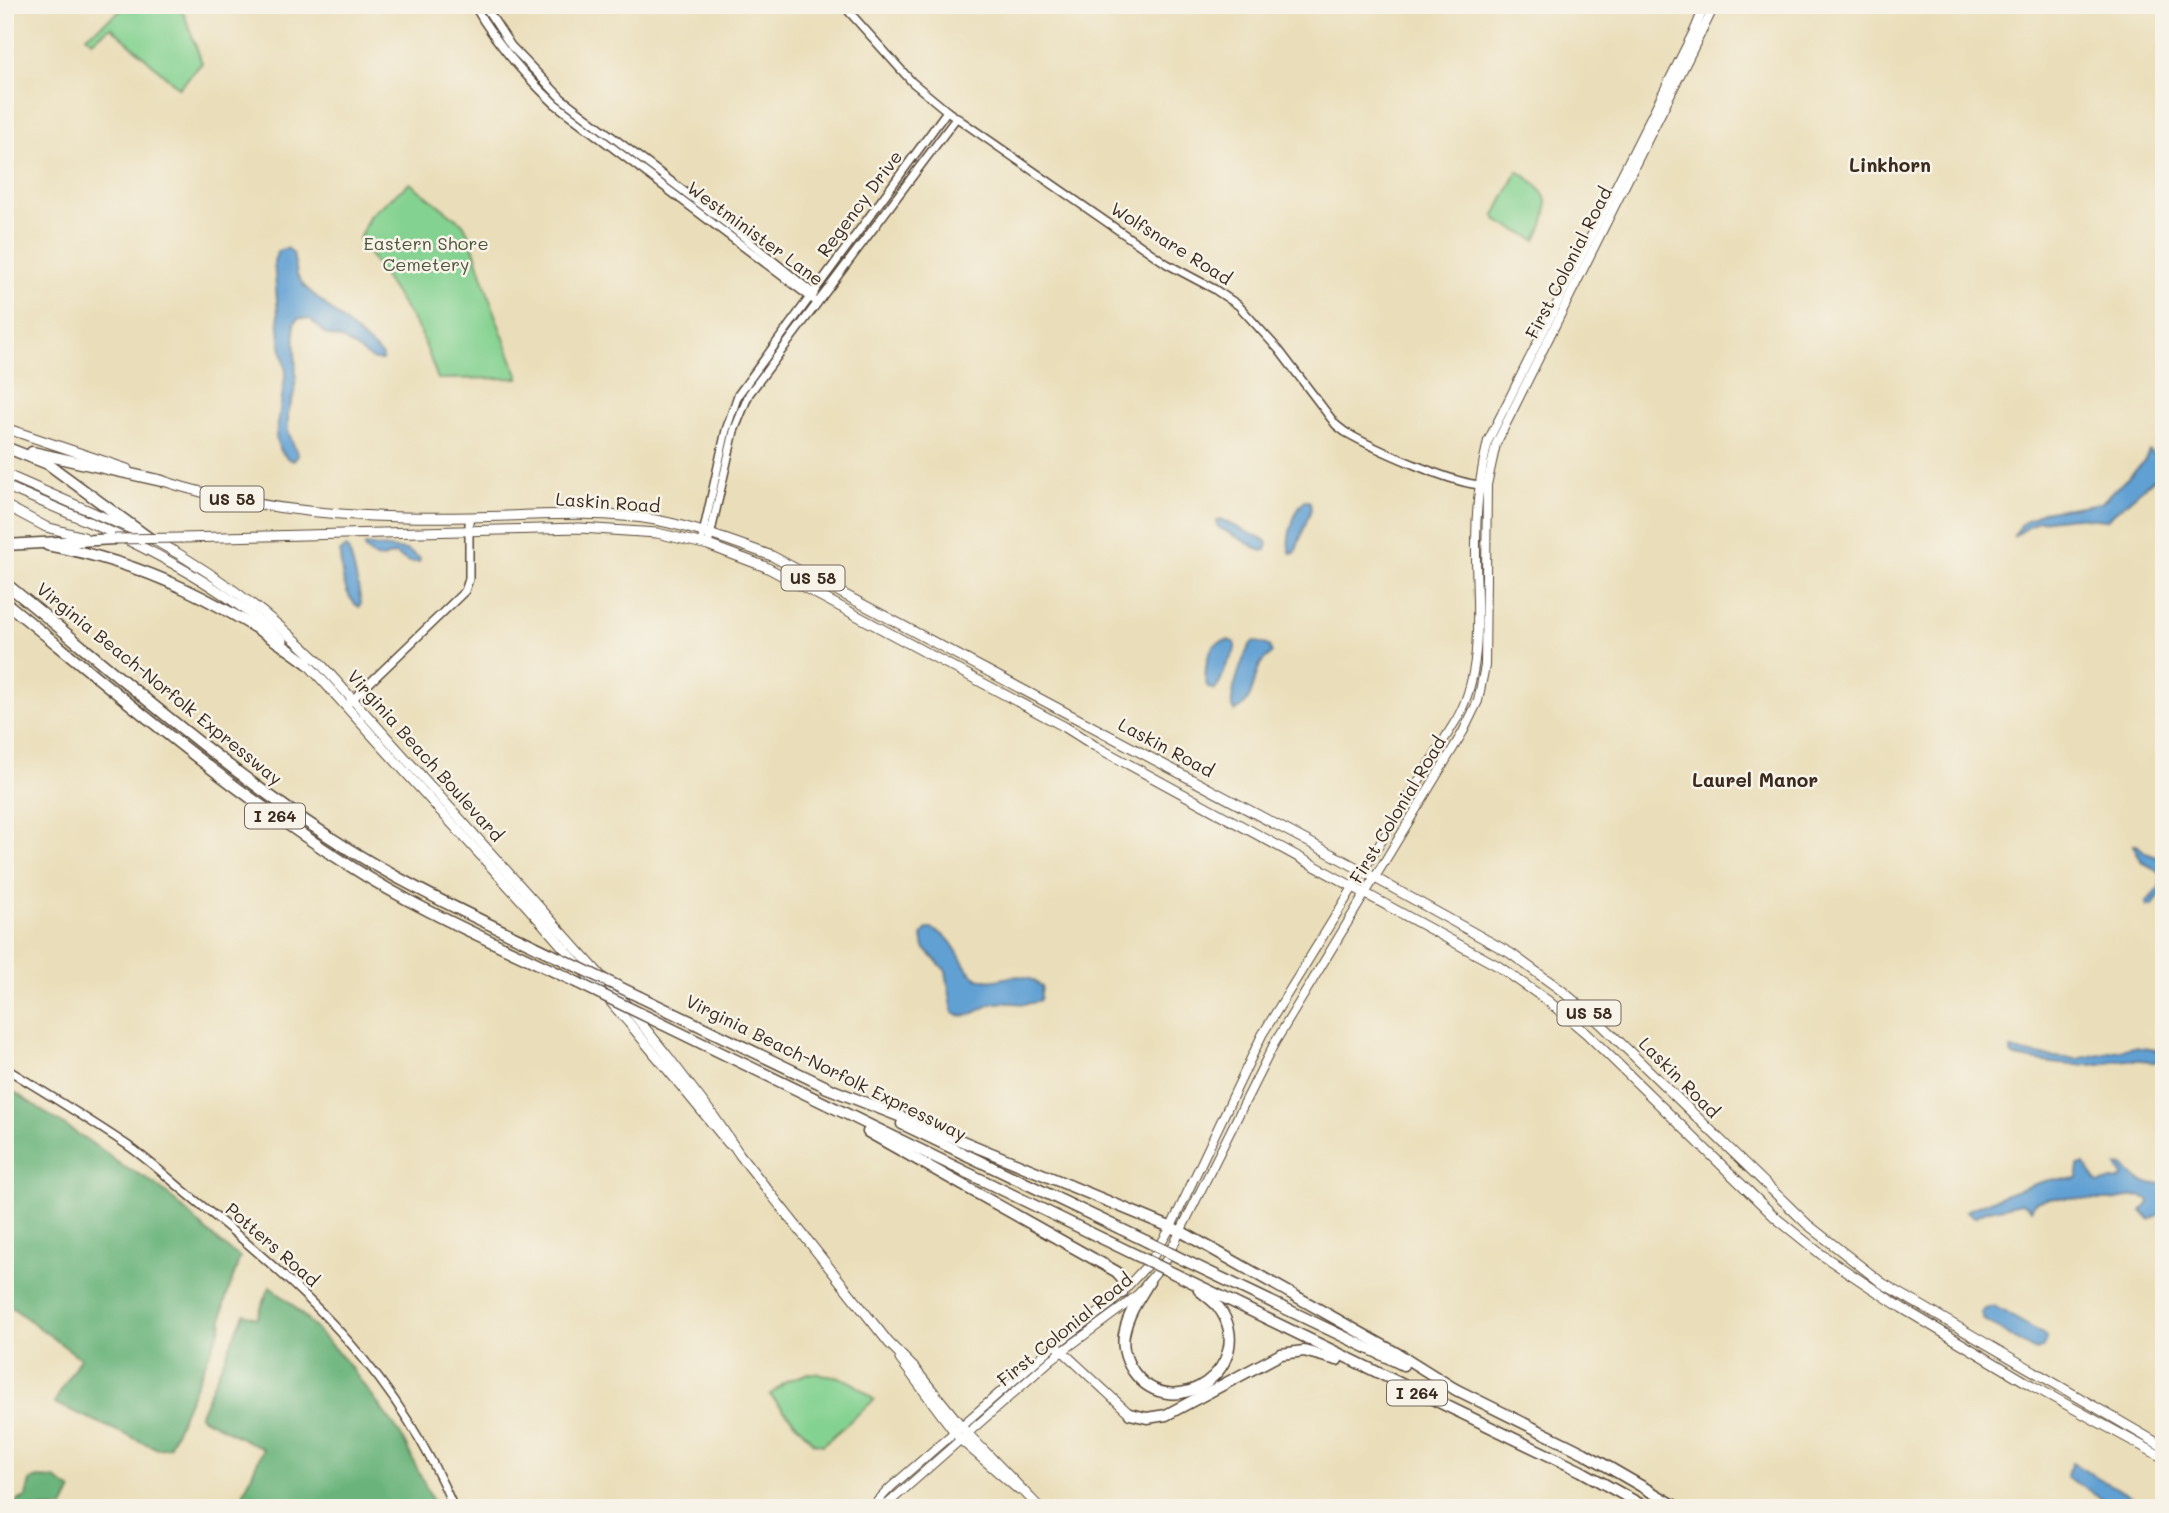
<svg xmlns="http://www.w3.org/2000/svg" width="2169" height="1513" font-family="Mali,sans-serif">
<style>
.green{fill:#84d291;stroke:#607e58;stroke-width:2}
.forest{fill:#6bb47b;stroke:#536f4c;stroke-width:2}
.water{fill:#60a0d3;stroke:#4e6578;stroke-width:2}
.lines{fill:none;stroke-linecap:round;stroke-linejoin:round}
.tertiary-casing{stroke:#554535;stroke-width:10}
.secondary-casing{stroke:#554535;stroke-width:10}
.primary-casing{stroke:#554535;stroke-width:11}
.motorway-casing{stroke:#554535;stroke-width:13}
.tertiary{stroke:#fff;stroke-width:7}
.secondary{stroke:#fff;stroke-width:8}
.primary{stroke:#fff;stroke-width:9}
.motorway{stroke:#fff;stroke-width:10}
.primary-bridge-casing{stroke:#554535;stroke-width:11;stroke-linecap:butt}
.motorway-bridge-casing{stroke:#554535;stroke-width:13;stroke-linecap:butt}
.primary-bridge{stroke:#fff;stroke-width:9}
.motorway-bridge{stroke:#fff;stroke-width:10}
.labels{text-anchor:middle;stroke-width:5;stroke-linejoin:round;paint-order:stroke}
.shield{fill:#f7f3e8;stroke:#73665b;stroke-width:2}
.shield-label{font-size:16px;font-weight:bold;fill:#3b2a1e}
.street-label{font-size:18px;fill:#3b2a1e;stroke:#f7f3e8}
.park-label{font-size:18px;fill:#4d543b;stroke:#f7f3e8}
.neighbourhood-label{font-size:19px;font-weight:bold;fill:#3b2a1e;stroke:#f7f3e8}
</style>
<rect width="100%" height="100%" fill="#f7f3e8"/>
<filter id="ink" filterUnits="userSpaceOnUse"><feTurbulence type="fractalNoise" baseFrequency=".0143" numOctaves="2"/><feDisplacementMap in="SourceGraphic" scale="14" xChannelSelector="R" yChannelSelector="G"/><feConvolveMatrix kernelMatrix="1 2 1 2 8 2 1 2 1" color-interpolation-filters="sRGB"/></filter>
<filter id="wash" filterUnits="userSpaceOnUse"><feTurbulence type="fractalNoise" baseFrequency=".00686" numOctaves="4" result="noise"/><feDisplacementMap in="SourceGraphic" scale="28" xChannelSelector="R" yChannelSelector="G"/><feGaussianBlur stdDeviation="1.57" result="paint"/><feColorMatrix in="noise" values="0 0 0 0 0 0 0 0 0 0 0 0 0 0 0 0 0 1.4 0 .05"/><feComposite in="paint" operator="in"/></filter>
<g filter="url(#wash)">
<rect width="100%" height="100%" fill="#eadeba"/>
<g class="green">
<path d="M129 5H174L184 14 202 63 179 88 111 27 92 41 86 36Z"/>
<path d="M1518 171C1550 191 1554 206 1536 240L1497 221 1495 215Z"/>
<path d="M410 183 463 224 470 237 494 312 519 378 438 379 420 331 359 239 370 215Z"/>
<path d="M809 1373C840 1375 852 1379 874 1400L823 1445 814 1443 770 1395 787 1381Z"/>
</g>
<g class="forest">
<path d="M5 1086 108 1154C124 1171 136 1170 153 1183 184 1205 207 1237 240 1257L224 1304 221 1327 169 1447 158 1449 54 1403 80 1358 5 1302Z"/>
<path d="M270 1287 292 1304 345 1360 401 1435 436 1508H237L263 1449 199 1416 244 1314 257 1318Z"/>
<path d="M38 1478 55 1479 72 1490 63 1508H15L17 1501 26 1497 30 1481Z"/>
</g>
<g class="water">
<path d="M287 248 293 253 297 275 304 286 383 356 382 360H374L342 339 327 335 310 319 298 318 294 324 296 375 294 394 288 413V431L298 456 293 461 286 457 279 448 276 437 286 371 280 340 274 261 278 251Z"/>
<path d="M2149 451 2158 458 2164 455V470L2106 520 2074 517 2038 521 2013 537 2022 524 2042 512 2101 503 2144 462Z"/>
<path d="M1305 500 1310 502 1311 509 1295 553 1291 554C1284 541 1295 509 1305 500Z"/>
<path d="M1220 519 1266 541 1268 544 1266 550 1262 551 1218 527 1216 522Z"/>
<path d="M365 545 406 550 420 558 419 562H409L395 554C378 557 382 565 365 549Z"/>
<path d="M346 547C352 553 359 591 361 603L359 607C343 596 341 570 340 552Z"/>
<path d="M1228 640 1235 643C1236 654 1231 656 1227 664 1222 674 1223 681 1214 690L1207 686C1204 675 1206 656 1213 647 1216 642 1223 641 1228 640Z"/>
<path d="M1254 641 1269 646 1272 653C1268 657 1263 659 1260 665 1253 680 1253 705 1235 711 1233 707 1231 706 1232 700 1233 688 1245 647 1254 641Z"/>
<path d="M2133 845H2137L2146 853 2164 860V891L2152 906H2147L2146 903 2160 887 2162 873 2142 862Z"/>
<path d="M927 929H933C938 932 944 935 947 938 959 949 963 971 978 978 999 988 1017 963 1042 987L1040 1000C1027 1008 1009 1000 995 1003 980 1007 968 1022 953 1013L946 971 924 948 922 936Z"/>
<path d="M2134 1047 2164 1051V1057L2154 1062C2128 1056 2112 1064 2087 1065 2063 1066 2039 1061 2015 1057L2011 1054V1050L2043 1056 2077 1059Z"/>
<path d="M2084 1164 2098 1183 2119 1180 2123 1176 2117 1166 2123 1165C2135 1180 2144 1186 2164 1183V1211L2150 1220 2142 1211 2149 1203 2148 1199C2137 1192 2122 1200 2109 1200 2082 1201 2063 1193 2035 1202L2031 1210 2027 1205 2021 1203 1985 1211 1975 1217 1966 1211C1992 1200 2017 1189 2045 1181 2055 1178 2067 1180 2078 1178V1165Z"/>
<path d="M1994 1306 2044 1335 2046 1338 2044 1347 2037 1351 2032 1349 1984 1320 1981 1313 1983 1310Z"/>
<path d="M2072 1463 2150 1507 2151 1508H2119L2066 1477Z"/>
</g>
</g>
<g filter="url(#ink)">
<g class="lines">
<g class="tertiary-casing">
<g id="tertiary">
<path d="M474 5C495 42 524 75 555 104L814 300"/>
<path d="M484 5 511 46 561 98 735 230 814 294"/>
<path d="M843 5 912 82 947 111 1167 264 1214 289 1238 305 1279 350 1336 425 1345 432C1371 447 1456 486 1484 485"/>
<path d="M701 543 726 430 738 395 947 111"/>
<path d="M708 545 734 431 749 394 957 117"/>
<path d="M350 702 465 591 469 579V517"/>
<path d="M5 1068C46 1093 87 1118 127 1145 153 1163 176 1185 201 1205 310 1293 398 1376 454 1508"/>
</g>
</g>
<g class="secondary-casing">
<g id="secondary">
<path d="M1058 1347 1130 1414"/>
<path d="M871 1508 891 1487 1051 1348 1112 1303 1150 1262 1171 1227 1262 1035 1458 717C1486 665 1475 598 1476 542 1476 507 1480 474 1488 441L1695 29 1705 5"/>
<path d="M883 1508 1052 1359 1124 1306 1139 1293 1166 1260 1274 1044 1463 732 1478 701 1485 666 1487 485 1496 444 1715 5"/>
</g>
</g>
<g class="primary-casing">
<g id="primary">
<path d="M5 428 127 469"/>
<path d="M5 474 133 530"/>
<path d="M157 479C258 513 364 519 471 517 532 516 595 510 656 520 696 528 734 542 772 556L1350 864 1510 953 1561 990 1600 1023 1807 1224 1882 1283 2164 1447"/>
<path d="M5 486C104 528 203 568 283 641"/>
<path d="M5 505 46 527 84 537"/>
<path d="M149 537C212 571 267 612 319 662L619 996 666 1054 715 1118 740 1155 889 1343 914 1368 967 1433 1040 1508"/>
<path d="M182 538 580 528 657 533 708 545 766 567 1065 727 1095 746 1498 966 1548 1001 1586 1033 1776 1218 1822 1255 1902 1308 2031 1385 2164 1458"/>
<path d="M304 660 542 923 629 1023 729 1144"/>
<path d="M900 1359 960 1439 1019 1490"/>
</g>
</g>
<g class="motorway-casing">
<g id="motorway">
<path d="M5 447 48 464 149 538"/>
<path d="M32 452 162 481"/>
<path d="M5 545 114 539"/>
<path d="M47 545C146 563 227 604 307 663"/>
<path d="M5 583C111 669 214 761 328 836 399 883 477 918 553 955"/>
<path d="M5 602C117 693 228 789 350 866 421 912 501 945 576 982"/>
<path d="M640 997 831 1089"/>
<path d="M662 1024 1136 1255"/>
<path d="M825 1087 950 1136 1182 1232 1407 1359 1458 1391"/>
<path d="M902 1124 1146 1241"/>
<path d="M868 1132 1117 1272 1124 1282 1122 1293"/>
<path d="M1184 1260 1403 1365"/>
<path d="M1175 1274 1581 1471 1647 1508"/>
<path d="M1149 1282C1140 1297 1129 1312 1125 1330 1121 1344 1125 1359 1133 1371 1173 1428 1260 1365 1219 1308 1214 1301 1206 1296 1199 1290"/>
<path d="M1453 1388 1584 1453 1679 1508"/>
<path d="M1130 1414 1147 1418 1166 1415 1281 1354 1304 1351 1337 1360"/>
</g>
</g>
<use href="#tertiary" class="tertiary"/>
<use href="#secondary" class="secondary"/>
<use href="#primary" class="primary"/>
<use href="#motorway" class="motorway"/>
<g class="primary-bridge-casing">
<path id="primary-bridge" d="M114 539 182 538"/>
</g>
<g class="motorway-bridge-casing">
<g id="motorway-bridge">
<path d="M553 955 640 997"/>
<path d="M576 982 662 1024"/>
<path d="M1146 1241 1184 1260"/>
<path d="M1136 1255 1175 1274"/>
</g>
</g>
<use href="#primary-bridge" class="primary-bridge"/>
<use href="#motorway-bridge" class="motorway-bridge"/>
</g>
</g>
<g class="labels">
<g class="shield">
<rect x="200.5" y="486.5" width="63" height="25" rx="5"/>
<rect x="781.5" y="565.5" width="63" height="25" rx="5"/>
<rect x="245" y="803.5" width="60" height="25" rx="5"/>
<rect x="1557.5" y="1000.5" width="63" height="25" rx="5"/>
<rect x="1387" y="1380.5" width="60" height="25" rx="5"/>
</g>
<g class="shield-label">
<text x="232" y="505">US 58</text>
<text x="813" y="584">US 58</text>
<text x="275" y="822">I 264</text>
<text x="1589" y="1019">US 58</text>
<text x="1417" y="1399">I 264</text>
</g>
<g class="street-label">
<text transform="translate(860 204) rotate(-53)" y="6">Regency Drive</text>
<text transform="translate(755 234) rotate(36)" y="6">Westminister Lane</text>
<text transform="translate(1171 244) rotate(32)" y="6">Wolfsnare Road</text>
<text transform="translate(1569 263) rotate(-63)" y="6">First Colonial Road</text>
<text transform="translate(608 503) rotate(4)" y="6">Laskin Road</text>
<text transform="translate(159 684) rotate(39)" y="6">Virginia Beach-Norfolk Expressway</text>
<text transform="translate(1166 748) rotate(28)" y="6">Laskin Road</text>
<text transform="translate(425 756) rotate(48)" y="6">Virginia Beach Boulevard</text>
<text transform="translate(1398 810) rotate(-59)" y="6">First Colonial Road</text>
<text transform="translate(826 1068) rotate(26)" y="6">Virginia Beach-Norfolk Expressway</text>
<text transform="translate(1679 1078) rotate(45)" y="6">Laskin Road</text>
<text transform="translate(272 1245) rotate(41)" y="6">Potters Road</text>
<text transform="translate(1065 1330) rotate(-39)" y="6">First Colonial Road</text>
</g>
<g class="park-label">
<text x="426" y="250">Eastern Shore<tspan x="426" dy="21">Cemetery</tspan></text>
</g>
<g class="neighbourhood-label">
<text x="1890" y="172">Linkhorn</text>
<text x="1755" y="787">Laurel Manor</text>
</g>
</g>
<rect width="2169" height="1513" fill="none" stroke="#f7f3e8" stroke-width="28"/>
</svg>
